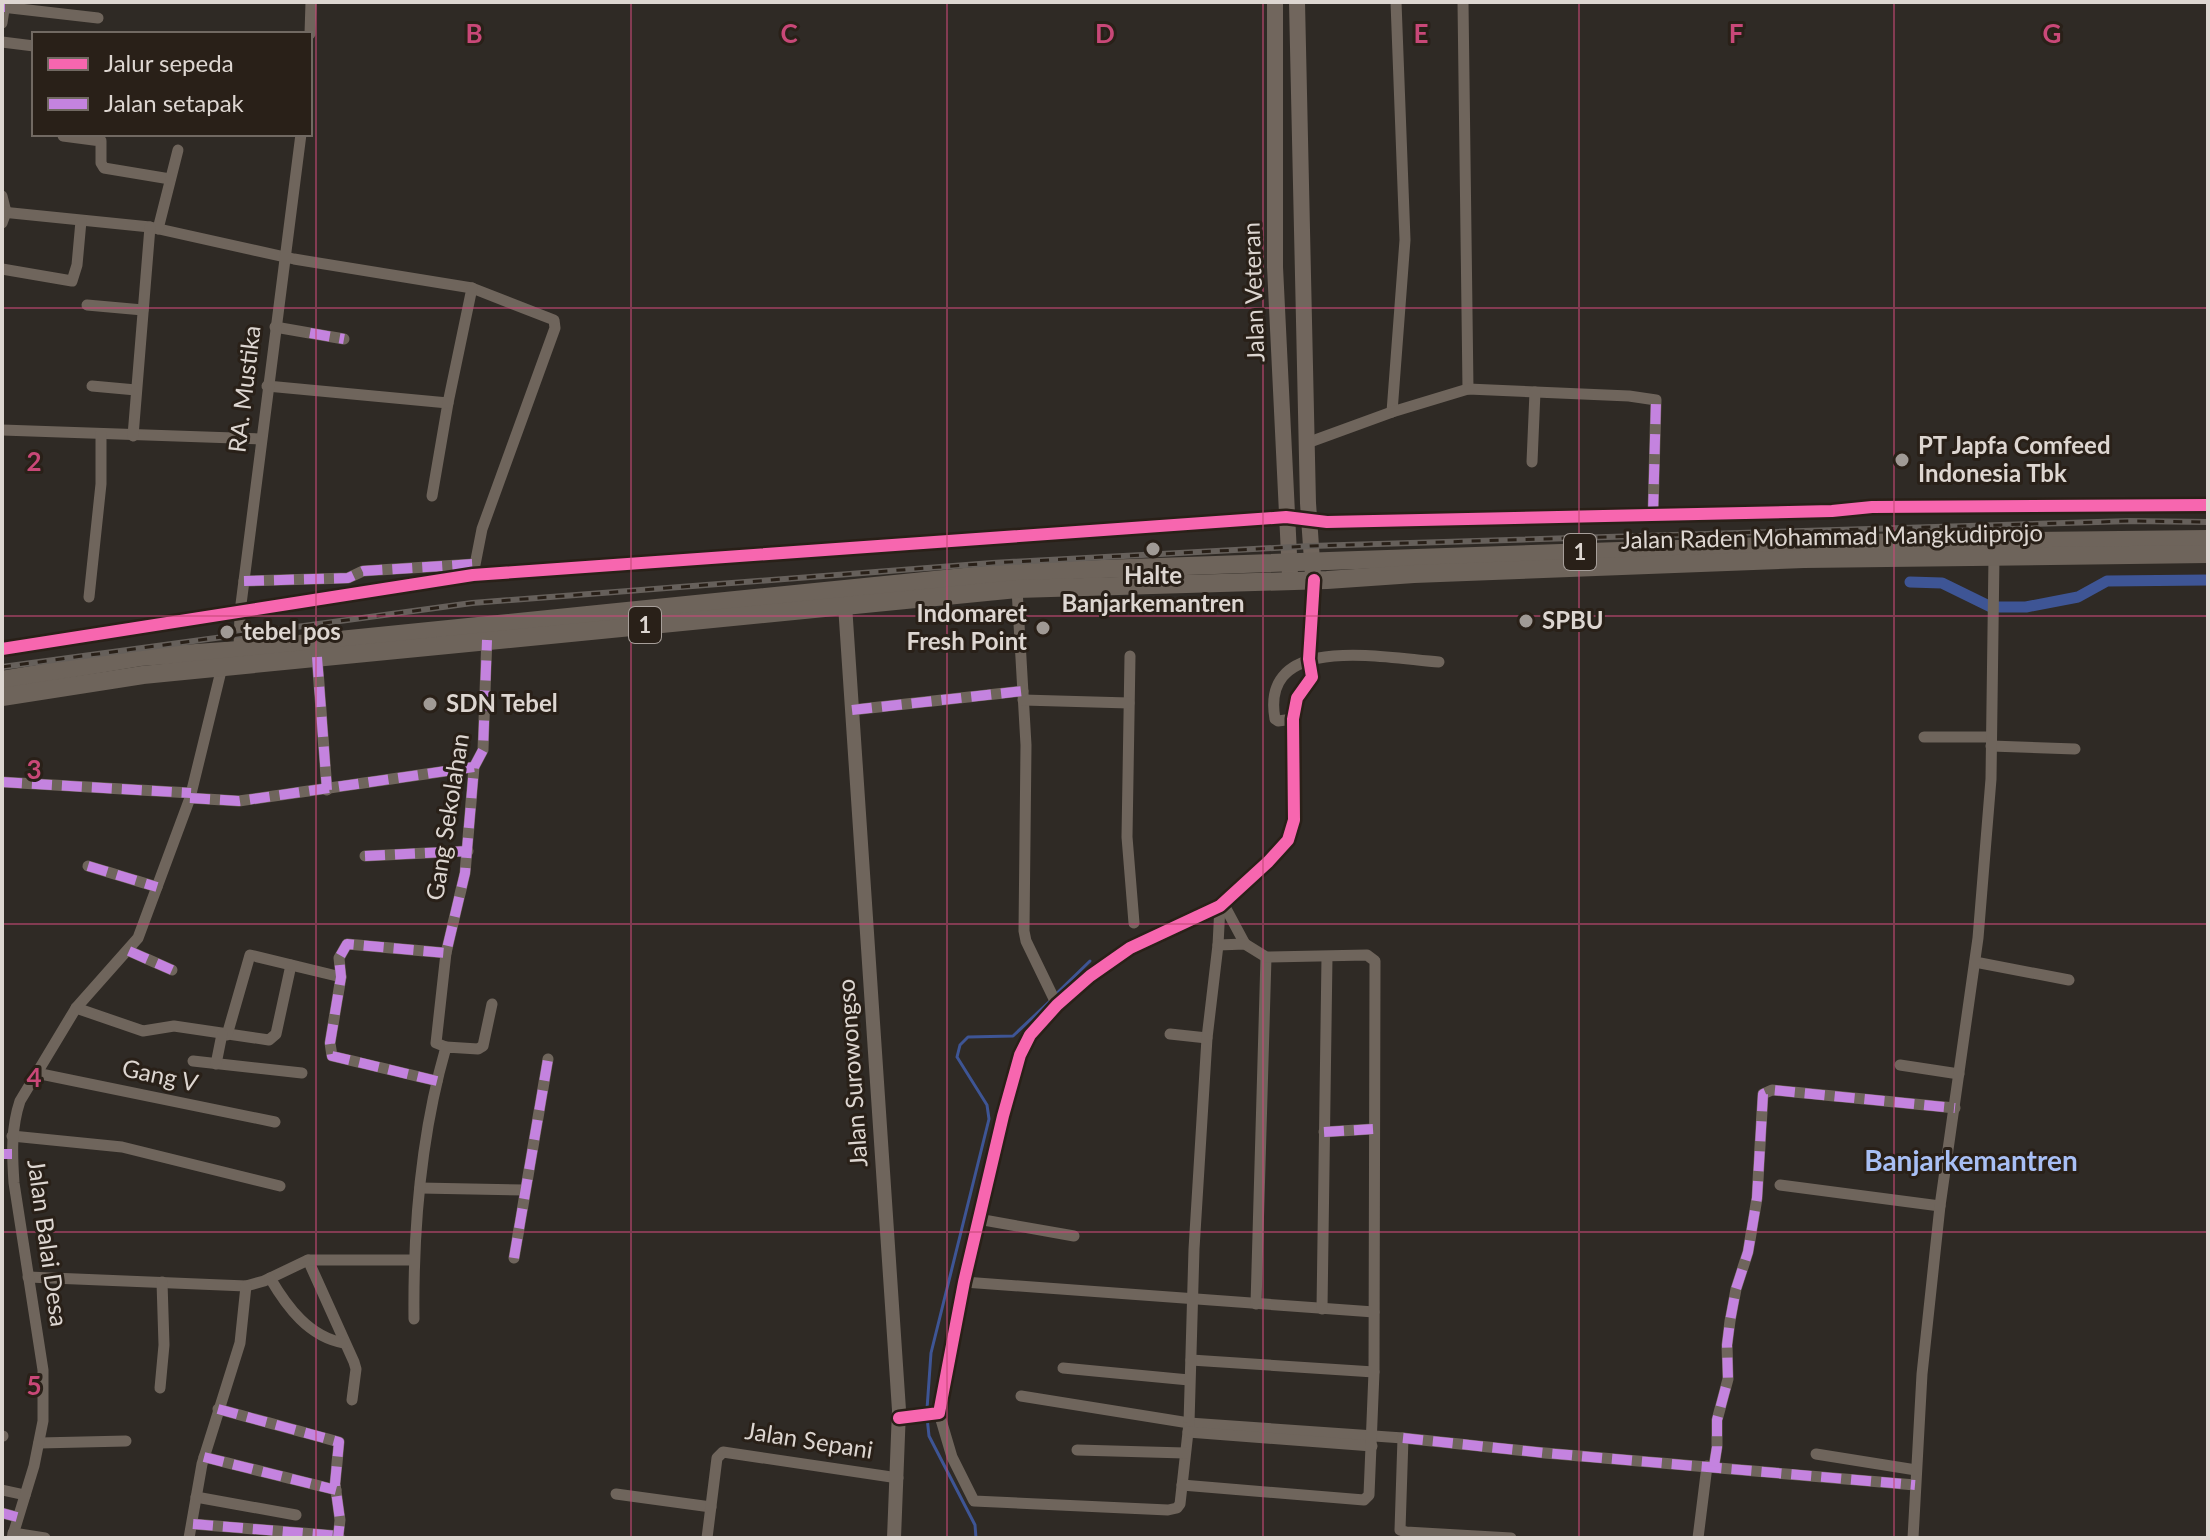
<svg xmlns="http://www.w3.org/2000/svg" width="2210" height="1540" font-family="Lato,sans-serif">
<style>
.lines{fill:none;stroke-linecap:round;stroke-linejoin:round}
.stream{stroke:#3e5595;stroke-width:3}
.canal{stroke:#3e5595;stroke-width:11}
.minor{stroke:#6f655c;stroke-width:11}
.tertiary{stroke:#6f655c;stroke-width:14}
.secondary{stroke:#71665d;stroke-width:16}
.trunk{stroke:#6e645b;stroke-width:18}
.rail-casing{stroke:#66605b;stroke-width:6}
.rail{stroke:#292018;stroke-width:3;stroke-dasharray:9;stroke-linecap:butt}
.quiet{stroke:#c483df;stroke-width:10;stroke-dasharray:20 10;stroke-linecap:butt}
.cycleway-casing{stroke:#292018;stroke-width:17}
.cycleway{stroke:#f766af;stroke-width:12}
.grid{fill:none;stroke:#c94878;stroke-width:2;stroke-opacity:0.55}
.poi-dot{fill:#a09a95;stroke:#292018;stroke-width:3}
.labels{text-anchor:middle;stroke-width:6;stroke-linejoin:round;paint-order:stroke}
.shield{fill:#292018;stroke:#a79f9a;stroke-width:2}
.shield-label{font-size:22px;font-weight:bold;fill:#ddd6d1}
.street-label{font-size:24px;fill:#ddd6d1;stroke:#292018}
.poi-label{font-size:24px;font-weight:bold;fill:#ddd6d1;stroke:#292018;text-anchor:start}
.quarter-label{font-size:28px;font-weight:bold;fill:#a8bff5;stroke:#292018}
.grid-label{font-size:26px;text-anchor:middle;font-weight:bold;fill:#c94878;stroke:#292018;stroke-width:6;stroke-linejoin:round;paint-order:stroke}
</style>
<rect width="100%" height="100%" fill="#2f2a25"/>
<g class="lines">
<g class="stream">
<path d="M1055 995 1090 961"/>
<path d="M927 1409 931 1353 989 1119 987 1105 957 1057 960 1045 968 1037 1013 1036 1050 1001"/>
<path d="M927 1417 929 1436 975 1525 976 1538"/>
</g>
<path class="canal" d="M1910 582 1942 583 1991 607H2026L2078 597 2107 581 2208 580"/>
<g class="minor">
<path d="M1463 2 1468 389"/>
<path d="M2 7 98 18"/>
<path d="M2 23 5 3"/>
<path d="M310 34 311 2"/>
<path d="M2 42 34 46"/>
<path d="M63 136 101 141V163L104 168 170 179"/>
<path d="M2 196 6 212 2 223"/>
<path d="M2 212 150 227 294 259 472 288 554 320 555 328 482 529 473 575"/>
<path d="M158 229 178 150"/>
<path d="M2 269 72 281 77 265 81 221"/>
<path d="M87 305 143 310"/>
<path d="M275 327 344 339"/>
<path d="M92 386 136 390"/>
<path d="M267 386 448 403 432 496"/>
<path d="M448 403 472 288"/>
<path d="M1392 412 1405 240 1396 2"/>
<path d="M2 430 261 439"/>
<path d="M133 436 150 227"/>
<path d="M1307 443 1392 412 1468 389 1629 396 1656 400 1653 514"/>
<path d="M1532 462 1535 392"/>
<path d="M244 581 348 578 363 571 474 564"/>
<path d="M1017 589 1026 745 1024 931 1026 941 1057 1005"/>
<path d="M89 597 101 484V434"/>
<path d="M2 649 473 575 1286 517 1327 522 1832 511 1872 507 2208 505"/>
<path d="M239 650 240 612 301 134"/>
<path d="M1130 656 1127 837 1134 923"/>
<path d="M317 657 327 790"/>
<path d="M1023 700 1129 703"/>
<path d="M852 710 1023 691"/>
<path d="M1293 719 1278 721 1275 719C1259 630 1390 659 1439 662"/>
<path d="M1924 737H1991"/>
<path d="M1991 746 2075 749"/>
<path d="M2 782 191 793"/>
<path d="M190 798 239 801 474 767"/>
<path d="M365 856 468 851"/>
<path d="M88 866 157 887"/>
<path d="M1223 903 1245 944"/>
<path d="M129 951 172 970"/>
<path d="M1975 962 2069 980"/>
<path d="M76 1008 143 1031 174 1026 269 1040 276 1034 291 965"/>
<path d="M1170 1034 1207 1038"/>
<path d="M227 1035 250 955 341 977"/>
<path d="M446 1047 436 1043 446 953"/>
<path d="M193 1061 302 1073"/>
<path d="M216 1064 222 1034"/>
<path d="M1900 1065 1959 1074"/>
<path d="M36 1073 275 1122"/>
<path d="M437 1081 332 1056 330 1043 341 977 339 958 347 944 446 953 465 873 474 767 483 750 487 635"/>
<path d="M1324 1132 1373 1129"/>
<path d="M12 1136 122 1147 280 1186"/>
<path d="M1780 1185 1940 1206"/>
<path d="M420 1188 525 1190"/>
<path d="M978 1219 1074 1236"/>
<path d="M514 1258 548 1059"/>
<path d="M308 1260 354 1362 356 1369 352 1400"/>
<path d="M28 1277 246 1286 264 1281 308 1260H414"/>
<path d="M270 1278C287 1307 309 1337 344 1343"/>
<path d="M964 1282 1374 1312"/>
<path d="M1256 1304 1266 957"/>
<path d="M1322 1309 1327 957"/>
<path d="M414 1319C413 1229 421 1134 446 1047L478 1049 483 1046 492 1004"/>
<path d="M1191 1360 1374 1372"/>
<path d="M1063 1368 1189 1380"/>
<path d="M160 1388 164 1345 162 1282"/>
<path d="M1021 1396 1189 1423 1403 1438 1545 1453 1915 1485"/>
<path d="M218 1409 339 1442 335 1484 340 1520 338 1538"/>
<path d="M939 1413 952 1457 974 1501 1168 1510 1177 1508 1180 1504 1189 1423 1194 1249 1207 1038 1218 945 1220 906"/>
<path d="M899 1418 939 1413 964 1282 1003 1116 1020 1055 1030 1035 1057 1005 1090 976 1130 948 1220 906 1268 862 1288 840 1294 820 1293 719 1297 698 1312 677 1309 659 1314 580"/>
<path d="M1188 1432 1372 1446"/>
<path d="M2 1436H3"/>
<path d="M1403 1438 1400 1530 1406 1532 1511 1538"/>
<path d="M39 1443 126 1441"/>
<path d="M1077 1450 1185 1453"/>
<path d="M1816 1454 1916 1470"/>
<path d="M204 1457 336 1490"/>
<path d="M1714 1466 1717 1447V1420L1728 1379 1727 1345 1730 1321 1736 1289 1748 1252 1757 1198 1763 1094 1772 1090 1955 1108"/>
<path d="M1182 1485 1364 1500 1369 1495 1374 1372 1375 961 1367 955 1266 957 1245 944 1218 945"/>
<path d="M2 1490 25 1495"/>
<path d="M616 1494 711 1507"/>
<path d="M196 1497 296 1515"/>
<path d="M2 1513 17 1517"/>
<path d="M193 1524 339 1536"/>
<path d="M13 1533 45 1538"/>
<path d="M12 1538 34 1466 43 1421V1370L14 1183C12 1154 11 1128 20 1101L76 1008 138 938 190 798 222 667"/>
<path d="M189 1538 202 1464 240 1343 246 1286"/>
<path d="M707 1538 717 1458 723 1452 898 1478"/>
<path d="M1698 1538 1707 1466"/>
<path d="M1913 1538 1922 1374 1940 1206 1978 938 1991 779 1994 556"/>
</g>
<path class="tertiary" d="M845 605 899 1410 894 1538"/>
<g class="secondary">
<path d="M1275 2V267L1290 575"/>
<path d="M1297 2 1308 503 1313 575"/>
</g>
<g class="trunk">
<path d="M2 680 140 657 239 650 1014 572 1849 543 2208 539"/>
<path d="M2 697 143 675 1017 589 1327 580 1414 574 1804 559 2208 554"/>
</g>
<g class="rail-casing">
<path id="rail" d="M2 667 472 603 992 563 1311 546 2130 521 2208 522"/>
</g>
<use href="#rail" class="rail"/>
<g class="quiet">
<path d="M2 7H5"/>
<path d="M310 333 344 339"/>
<path d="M1653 514 1656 400"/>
<path d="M244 581 348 578 363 571 474 564"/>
<path d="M317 657 327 790"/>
<path d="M852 710 1023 691"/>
<path d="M2 782 191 793"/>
<path d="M190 798 239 801 474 767"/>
<path d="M365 856 468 851"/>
<path d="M88 866 157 887"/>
<path d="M129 951 172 970"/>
<path d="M437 1081 332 1056 330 1043 341 977 339 958 347 944 446 953 465 873 474 767 483 750 487 640"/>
<path d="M1324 1132 1373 1129"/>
<path d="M2 1154H12"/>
<path d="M514 1258 548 1059"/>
<path d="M218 1409 339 1442 335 1484 340 1520 338 1538"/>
<path d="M2 1436H3"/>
<path d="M1403 1438 1545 1453 1915 1485"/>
<path d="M204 1457 336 1490"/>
<path d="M1714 1466 1717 1447V1420L1728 1379 1727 1345 1730 1321 1736 1289 1748 1252 1757 1198 1763 1094 1772 1090 1955 1108"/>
<path d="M2 1513 17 1517"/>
<path d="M193 1524 339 1536"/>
</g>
<g class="cycleway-casing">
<g id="cycleway">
<path d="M2 649 473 575 1286 517 1327 522 1832 511 1872 507 2208 505"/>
<path d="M899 1418 939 1413 964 1282 1003 1116 1020 1055 1030 1035 1057 1005 1090 976 1130 948 1220 906 1268 862 1288 840 1294 820 1293 719 1297 698 1312 677 1309 659 1314 580"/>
</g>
</g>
<use href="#cycleway" class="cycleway"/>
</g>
<path class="grid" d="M316 2V1538M631 2V1538M947 2V1538M1263 2V1538M1579 2V1538M1894 2V1538M2 308H2208M2 616H2208M2 924H2208M2 1232H2208"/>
<g class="poi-dot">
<circle cx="1902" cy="460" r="8"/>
<circle cx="1153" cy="549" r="8"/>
<circle cx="1526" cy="621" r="8"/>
<circle cx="1043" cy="628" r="8"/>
<circle cx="227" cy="632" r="8"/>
<circle cx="430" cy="704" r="8"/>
</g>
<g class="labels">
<g class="shield">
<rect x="1564" y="534" width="32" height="36" rx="6"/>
<rect x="629" y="607" width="32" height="36" rx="6"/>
</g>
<g class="shield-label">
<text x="1580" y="560">1</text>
<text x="645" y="633">1</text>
</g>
<g class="street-label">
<text transform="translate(1254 292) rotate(-92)" y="8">Jalan Veteran</text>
<text transform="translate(245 389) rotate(-83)" y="8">RA. Mustika</text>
<text transform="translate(1832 537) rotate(-1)" y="8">Jalan Raden Mohammad Mangkudiprojo</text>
<text transform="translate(448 817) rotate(-81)" y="8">Gang Sekolahan</text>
<text transform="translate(853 1073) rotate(-94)" y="8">Jalan Surowongso</text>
<text transform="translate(160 1076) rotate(12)" y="8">Gang V</text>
<text transform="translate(47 1243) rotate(82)" y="8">Jalan Balai Desa</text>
<text transform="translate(809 1441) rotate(9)" y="8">Jalan Sepani</text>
</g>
<g class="poi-label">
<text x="1918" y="454">PT Japfa Comfeed<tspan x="1918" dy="28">Indonesia Tbk</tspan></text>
<text x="1153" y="584" text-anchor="middle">Halte<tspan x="1153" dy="28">Banjarkemantren</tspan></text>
<text x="1027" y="622" text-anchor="end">Indomaret<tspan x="1027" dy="28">Fresh Point</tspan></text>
<text x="1542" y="629">SPBU</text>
<text x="243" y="640">tebel pos</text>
<text x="446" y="712">SDN Tebel</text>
</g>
<g class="quarter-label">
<text x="1971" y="1171">Banjarkemantren</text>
</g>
</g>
<g class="grid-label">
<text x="474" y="43">B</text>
<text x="789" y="43">C</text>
<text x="1105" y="43">D</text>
<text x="1421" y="43">E</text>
<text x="1736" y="43">F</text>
<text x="2052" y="43">G</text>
<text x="34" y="471">2</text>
<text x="34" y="779">3</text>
<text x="34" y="1087">4</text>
<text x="34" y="1395">5</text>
</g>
<rect width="2210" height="1540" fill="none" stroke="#ddd6d1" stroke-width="8"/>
<rect x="32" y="32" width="280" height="104" fill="#292018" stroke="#716962" stroke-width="2"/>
<rect x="48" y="58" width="40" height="12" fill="#f766af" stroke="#716962" stroke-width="2"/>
<text x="104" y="72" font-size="24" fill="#ddd6d1">Jalur sepeda</text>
<rect x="48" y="98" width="40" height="12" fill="#c483df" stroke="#716962" stroke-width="2"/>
<text x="104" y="112" font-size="24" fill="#ddd6d1">Jalan setapak</text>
</svg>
